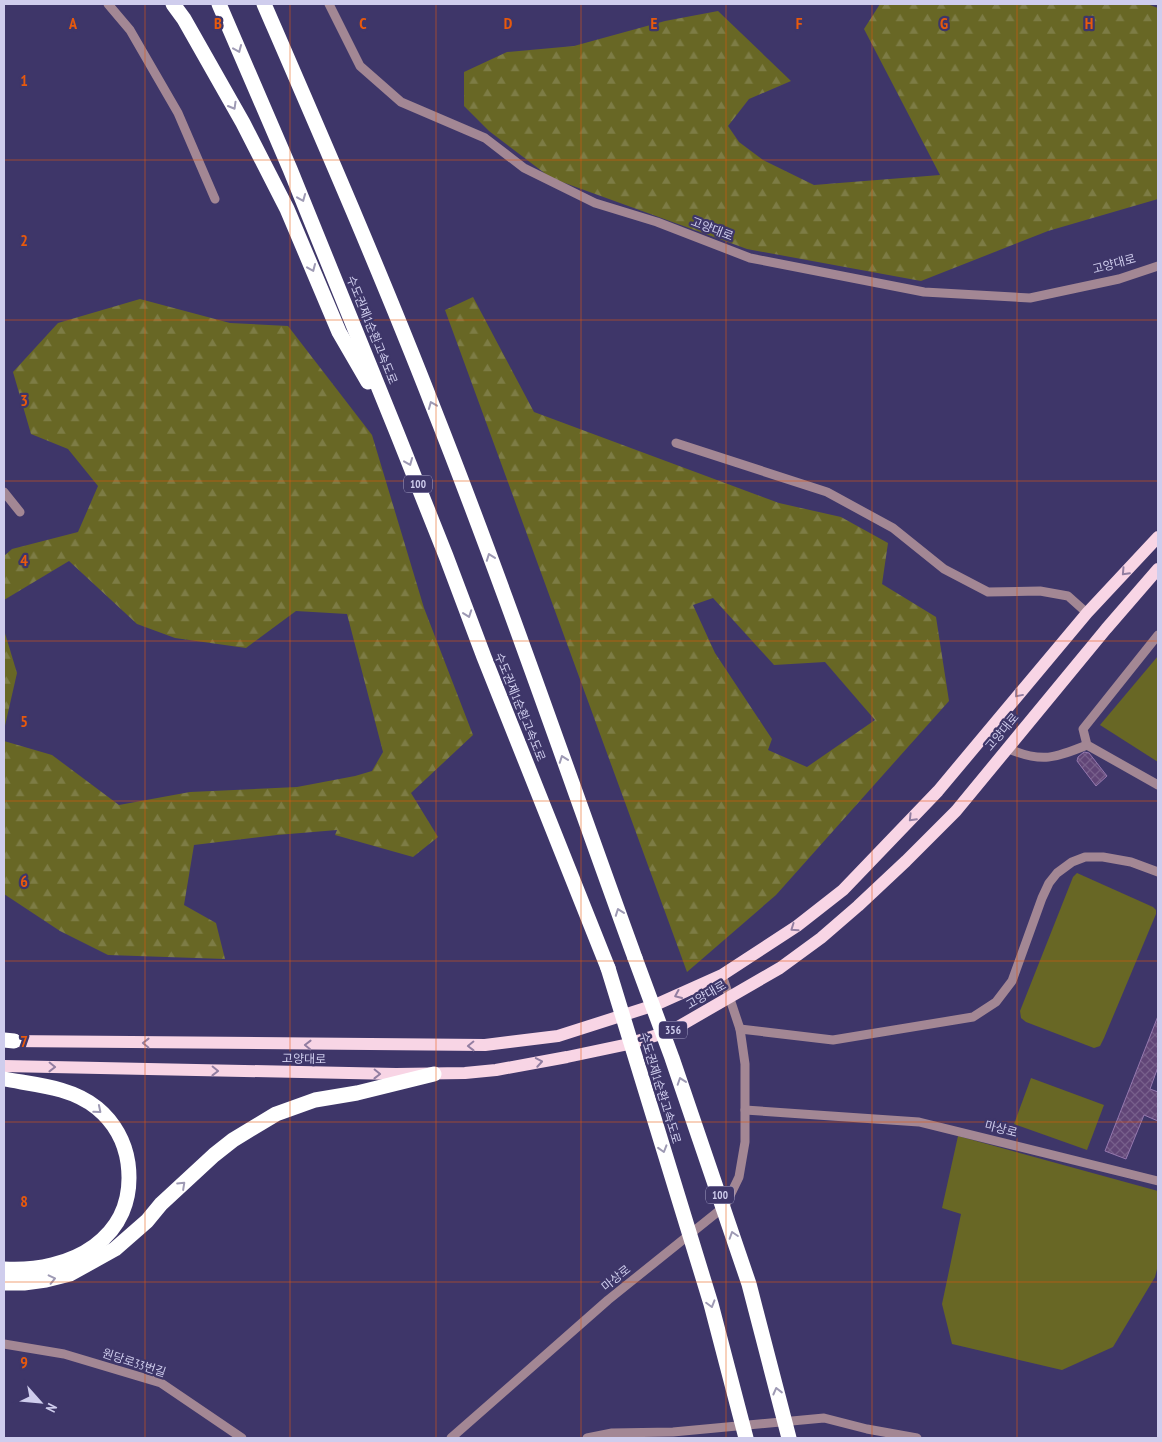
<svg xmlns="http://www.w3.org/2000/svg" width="1162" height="1442" font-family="'PT Sans Narrow','Noto Sans KR',sans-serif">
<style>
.forest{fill:url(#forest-firs);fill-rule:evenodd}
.pitch{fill:#686725}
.building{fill:url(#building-cross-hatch);stroke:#9578ae}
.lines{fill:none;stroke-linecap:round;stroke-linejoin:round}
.minor{stroke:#a38794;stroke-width:9}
.major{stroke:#f8d5e5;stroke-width:12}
.highway{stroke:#fff;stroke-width:15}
.highway-bridge{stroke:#fff;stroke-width:15}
.oneway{stroke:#9e9ab4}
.oneway2{stroke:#927ea1}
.grid{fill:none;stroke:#e8590c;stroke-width:1;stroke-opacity:0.55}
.labels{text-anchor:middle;stroke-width:4.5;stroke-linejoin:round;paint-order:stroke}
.shield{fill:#3e3669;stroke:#a4a0c5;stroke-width:1}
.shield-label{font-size:11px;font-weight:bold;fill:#cfcded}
.street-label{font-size:12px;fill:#cfcded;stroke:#3e3669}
.grid-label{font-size:16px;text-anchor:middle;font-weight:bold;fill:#e8590c;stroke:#3e3669;stroke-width:4.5;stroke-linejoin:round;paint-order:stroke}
</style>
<defs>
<pattern id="forest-firs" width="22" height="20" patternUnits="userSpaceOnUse" patternTransform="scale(1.25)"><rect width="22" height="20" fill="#686725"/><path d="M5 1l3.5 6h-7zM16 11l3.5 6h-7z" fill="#7d7c45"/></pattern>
<pattern id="building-cross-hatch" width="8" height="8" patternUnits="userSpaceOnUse" patternTransform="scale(1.25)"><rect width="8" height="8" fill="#614577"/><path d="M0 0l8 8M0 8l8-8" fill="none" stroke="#775f8b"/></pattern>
</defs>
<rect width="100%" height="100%" fill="#3e3669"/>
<g class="forest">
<path d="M880 4H1147L1158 8V199L1048 231 921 281 747 249 551 178 489 131 464 106V72L507 52 574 46 665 21 718 11 791 81 749 99 728 126 739 142 763 160 814 185 940 175 864 29Z"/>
<path d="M473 297 534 412 779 503 841 517 888 543 882 584 936 617 949 701 776 895 687 972 445 310ZM713 598 774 665 825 662 875 720 807 767 768 750 772 739 715 653 693 605Z"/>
<path d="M140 299 230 323 288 326 372 435 424 608 473 735 411 793 438 837 413 857 335 835 337 830 277 835 194 845 184 905 216 923 225 959 108 955 60 931 4 894V741L52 755 119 805 190 792 297 787 355 776 372 771 383 752 347 614 296 611 246 648 175 638 137 624 69 561 4 600V556L12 549 78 532 98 486 68 449 31 434 13 372 58 323Z"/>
<path d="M4 630 17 673 4 730Z"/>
</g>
<g class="pitch">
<path d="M1158 656V762L1100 725Z"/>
<path d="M1077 873 1153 907 1156 910V914L1104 1038 1100 1046 1094 1048 1026 1022 1021 1018 1020 1011 1073 877Z"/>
<path d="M1031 1078 1104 1105 1087 1150 1014 1124Z"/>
<path d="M958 1136 1158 1191V1265L1155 1277 1113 1347 1062 1370 952 1344 942 1304 961 1214 942 1208Z"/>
</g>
<g class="building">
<path d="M1084 752 1089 753 1107 776 1096 786 1077 761 1078 757Z"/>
<path d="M1158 1016V1067L1150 1089 1158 1092V1121L1144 1115 1126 1159 1105 1151Z"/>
</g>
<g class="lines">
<g class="minor">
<path d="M108 4 130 30 178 113 215 199"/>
<path d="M329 4 360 66 401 102 485 138 524 168 595 203 657 222 750 258 924 292 1030 298 1119 279 1158 266"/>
<path d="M676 443 827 492 893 528 944 569 988 592 1040 591 1068 596 1087 613"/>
<path d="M4 492 20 512"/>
<path d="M1158 635 1083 729 1087 745 1158 785"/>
<path d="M1004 752 1009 749C1042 763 1055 758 1087 745"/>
<path d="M740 1029 833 1040 973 1017 996 1002 1012 981 1042 898 1049 883 1057 873 1072 862 1085 857H1103L1131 862 1158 872"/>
<path d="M745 1110 919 1122 1158 1181"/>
<path d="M4 1344 64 1354 161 1383 242 1438"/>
<path d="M451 1438 608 1300 725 1206 739 1177 745 1142V1064L740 1029 722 975"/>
<path d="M587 1438 612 1433 673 1432 824 1418 867 1429 917 1438"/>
</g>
<g class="major">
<path d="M6 1041 485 1045 558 1036 655 1005 722 975 797 926 843 890 938 791 1087 613 1158 537"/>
<path d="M4 1066 396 1074 465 1073 496 1070 567 1057 624 1045 671 1031 780 968 821 938 858 906 906 861 956 811 1106 629 1158 569"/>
</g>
<g class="highway">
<path d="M173 4 184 19 243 123 287 209 339 332 368 382"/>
<path d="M219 4 290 169 397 433 446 556 484 657 608 968"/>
<path d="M264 4C322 138 380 271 433 407 505 589 568 774 635 958"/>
<path d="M4 1040 14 1041"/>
<path d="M4 1079C36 1085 71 1087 97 1108 114 1122 125 1142 128 1163 138 1239 70 1273 4 1269"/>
<path d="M4 1283H24L46 1280 70 1274 115 1249 147 1221 161 1204 214 1155 233 1140 276 1114 315 1100 357 1093 434 1074"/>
</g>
<g class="highway-bridge">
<path d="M635 958 672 1058 749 1284 789 1438"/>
<path d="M608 968 711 1304 746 1438"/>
</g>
</g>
<defs><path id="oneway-chevron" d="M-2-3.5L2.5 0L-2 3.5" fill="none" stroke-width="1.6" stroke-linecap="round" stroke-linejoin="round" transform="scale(1.25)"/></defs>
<g class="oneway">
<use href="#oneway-chevron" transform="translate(238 49) rotate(67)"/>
<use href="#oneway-chevron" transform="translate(233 106) rotate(60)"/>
<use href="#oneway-chevron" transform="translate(302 198) rotate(68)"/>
<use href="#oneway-chevron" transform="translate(312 268) rotate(67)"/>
<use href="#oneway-chevron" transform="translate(432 405) rotate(-112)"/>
<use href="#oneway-chevron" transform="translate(409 462) rotate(68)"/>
<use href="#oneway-chevron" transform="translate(490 557) rotate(-110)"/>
<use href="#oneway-chevron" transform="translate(468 614) rotate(70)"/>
<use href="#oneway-chevron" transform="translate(563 759) rotate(-110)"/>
<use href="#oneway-chevron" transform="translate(619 912) rotate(-110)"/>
<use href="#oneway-chevron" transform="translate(681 1081) rotate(-109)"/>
<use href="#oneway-chevron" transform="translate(98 1110) rotate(40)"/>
<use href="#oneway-chevron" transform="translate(663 1149) rotate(73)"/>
<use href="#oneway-chevron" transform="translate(182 1185) rotate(-43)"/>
<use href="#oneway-chevron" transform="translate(733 1235) rotate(-108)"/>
<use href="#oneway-chevron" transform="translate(52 1279) rotate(-13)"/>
<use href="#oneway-chevron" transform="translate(711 1304) rotate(74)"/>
<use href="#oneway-chevron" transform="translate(777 1391) rotate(-104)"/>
</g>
<g class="oneway2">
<use href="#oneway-chevron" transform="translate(1125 572) rotate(133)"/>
<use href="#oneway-chevron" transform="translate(1018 694) rotate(130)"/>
<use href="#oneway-chevron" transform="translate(912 818) rotate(134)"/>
<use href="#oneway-chevron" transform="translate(794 928) rotate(145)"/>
<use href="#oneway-chevron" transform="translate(678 995) rotate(156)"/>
<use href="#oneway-chevron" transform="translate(146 1043) rotate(-179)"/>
<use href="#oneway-chevron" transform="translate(308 1045) rotate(-179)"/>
<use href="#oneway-chevron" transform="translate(471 1046) rotate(179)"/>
<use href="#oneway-chevron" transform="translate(539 1062) rotate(-10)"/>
<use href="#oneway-chevron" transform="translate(52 1067) rotate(1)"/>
<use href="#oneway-chevron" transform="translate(215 1071) rotate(1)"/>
<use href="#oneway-chevron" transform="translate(377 1074) rotate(1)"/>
</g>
<path class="grid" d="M145 4V1438M290 4V1438M436 4V1438M581 4V1438M726 4V1438M872 4V1438M1017 4V1438M4 160H1158M4 320H1158M4 481H1158M4 641H1158M4 801H1158M4 961H1158M4 1122H1158M4 1282H1158"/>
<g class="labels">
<g class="shield">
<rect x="404" y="475.5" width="28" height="17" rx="4"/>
<rect x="659" y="1021.5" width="28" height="17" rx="4"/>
<rect x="706" y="1186.5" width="28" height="17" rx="4"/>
</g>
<g class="shield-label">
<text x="418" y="488">100</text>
<text x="673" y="1034">356</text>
<text x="720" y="1199">100</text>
</g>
<g class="street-label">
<text transform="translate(712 229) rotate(21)" y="4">고양대로</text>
<text transform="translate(1114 264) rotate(-15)" y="4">고양대로</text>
<text transform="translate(372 330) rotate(68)" y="4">수도권제1순환고속도로</text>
<text transform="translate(520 707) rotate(68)" y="4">수도권제1순환고속도로</text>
<text transform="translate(1002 732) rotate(-50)" y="4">고양대로</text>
<text transform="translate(706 995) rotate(-30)" y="4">고양대로</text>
<text transform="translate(304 1059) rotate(1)" y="4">고양대로</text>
<text transform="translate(660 1088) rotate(73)" y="4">수도권제1순환고속도로</text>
<text transform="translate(1001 1129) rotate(14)" y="4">마상로</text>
<text transform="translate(616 1278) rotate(-39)" y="4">마상로</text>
<text transform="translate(134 1363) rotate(18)" y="4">원당로33번길</text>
</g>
</g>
<g class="grid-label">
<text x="73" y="29">A</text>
<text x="218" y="29">B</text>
<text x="363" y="29">C</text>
<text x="508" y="29">D</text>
<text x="654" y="29">E</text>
<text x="799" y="29">F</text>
<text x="944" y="29">G</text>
<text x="1089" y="29">H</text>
<text x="24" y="86">1</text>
<text x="24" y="246">2</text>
<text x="24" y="406">3</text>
<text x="24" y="566">4</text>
<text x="24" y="727">5</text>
<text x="24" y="887">6</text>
<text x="24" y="1047">7</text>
<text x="24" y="1207">8</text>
<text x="24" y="1368">9</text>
</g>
<rect width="1162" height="1442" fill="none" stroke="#cfcded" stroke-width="10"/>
<g transform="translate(40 1402) rotate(117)" stroke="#3e3669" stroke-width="4" paint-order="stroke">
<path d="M0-4L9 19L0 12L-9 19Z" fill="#cfcded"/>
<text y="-8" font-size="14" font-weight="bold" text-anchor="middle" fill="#cfcded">N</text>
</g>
</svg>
